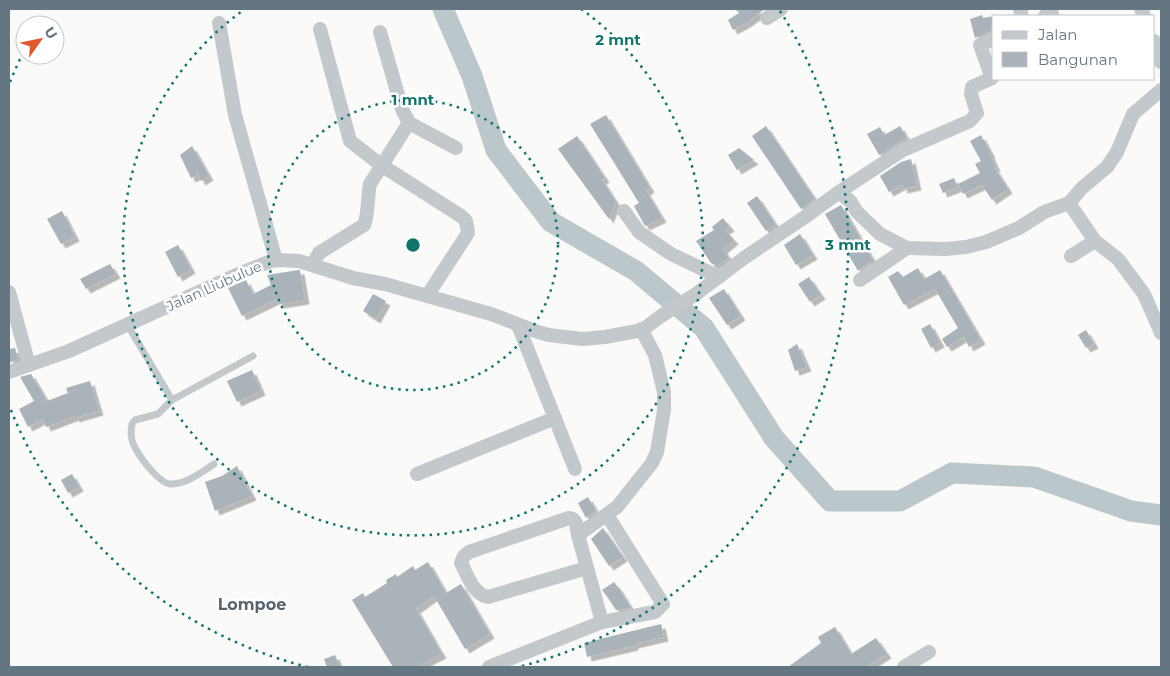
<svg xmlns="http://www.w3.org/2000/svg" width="1170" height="676" font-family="Montserrat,sans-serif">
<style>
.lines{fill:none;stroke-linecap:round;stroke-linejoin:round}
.river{stroke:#bbc7cb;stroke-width:21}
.building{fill:#aab3b9;filter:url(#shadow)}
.lane{stroke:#c3c8cc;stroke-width:7}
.street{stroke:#c3c8cc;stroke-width:14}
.ring{fill:none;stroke:#0f766e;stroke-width:2.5;stroke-dasharray:2.5 5}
.labels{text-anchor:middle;stroke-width:5;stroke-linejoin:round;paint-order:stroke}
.street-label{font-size:14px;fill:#657683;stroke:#fff}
.quarter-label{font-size:16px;font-weight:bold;fill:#57646e;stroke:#fff}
.centre{fill:#0f766e;stroke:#fff;stroke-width:2.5}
.ring-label{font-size:15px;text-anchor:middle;font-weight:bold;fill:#0f766e;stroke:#fff;stroke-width:5;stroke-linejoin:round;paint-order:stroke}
</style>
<defs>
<filter id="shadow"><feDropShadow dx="4.5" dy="4.5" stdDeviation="0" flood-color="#0004"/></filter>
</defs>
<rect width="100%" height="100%" fill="#fafaf8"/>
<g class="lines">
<path class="river" d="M443 9 472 76 496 150 551 222 636 271 704 328 774 438 830 501H900L952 473 1034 477 1131 511 1161 515"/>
</g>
<g class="building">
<path d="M735 9H765L746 23 733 30 728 20 739 13Z"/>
<path d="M982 15 983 18 994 16V30L975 38 970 19Z"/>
<path d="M606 115 650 188 646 191 662 218 645 226 634 206 639 203 590 124Z"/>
<path d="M766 126 815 199 801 209 752 136Z"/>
<path d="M900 126 907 138 879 155 867 134 880 127 884 135Z"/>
<path d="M981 135 991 154H990L996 167H994L1008 189 992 200 982 185 963 194 958 184 980 173 975 164 981 161 970 141Z"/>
<path d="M577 136 605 178 602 180 616 202 609 219 558 149Z"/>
<path d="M192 146 209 176 201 181 198 175 191 178 180 155Z"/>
<path d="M739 148 754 160 737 170 728 155Z"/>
<path d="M911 159 917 186 903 189 902 185 889 192 880 176 901 162Z"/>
<path d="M954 178 958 187 943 193 939 184Z"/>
<path d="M757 196 776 225 766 231 747 203Z"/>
<path d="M841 205 873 260 858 271 825 214Z"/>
<path d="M62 211 75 237 61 244 47 219Z"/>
<path d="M723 218 730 227 725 230 734 240 723 249 729 258 717 266 711 263 696 241 714 230 712 227Z"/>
<path d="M800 234 813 255 796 265 784 245Z"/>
<path d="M178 245 191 269 178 277 165 252Z"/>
<path d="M110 264 116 274 86 289 80 279Z"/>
<path d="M918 268 924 279 940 270 981 340 969 347 964 337 947 347 942 339 958 328 935 289 904 305 888 277 898 271 903 277Z"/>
<path d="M299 270H300L305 300 279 304 277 299 242 316 228 288 246 280 253 294 271 285 267 275Z"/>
<path d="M809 277 821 295 810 302 798 284Z"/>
<path d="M724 289 741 316 727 325 709 298Z"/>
<path d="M373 294 386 301 376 319 363 311Z"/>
<path d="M930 324 940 343 931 348 921 329Z"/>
<path d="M1086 330 1094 344 1086 348 1078 335Z"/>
<path d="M797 344 807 367 795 371 788 350Z"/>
<path d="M15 348 18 359 9 363V349Z"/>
<path d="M252 370 261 391 237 402 227 381Z"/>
<path d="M31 374 47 401 68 393 66 388 90 381 99 411 75 418V416L46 427 43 419 28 427 19 409 34 401 20 377Z"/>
<path d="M237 466 252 496 215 511 205 482 222 476Z"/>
<path d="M72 474 79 487 68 493 61 480Z"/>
<path d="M588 497 596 511 586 518 578 503Z"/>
<path d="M603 528 623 557 609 566 591 539Z"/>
<path d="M428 562 446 593 461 584 490 634 465 649 434 596 416 609 442 654 416 667H393L352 600 363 593 365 597 387 583 386 580 396 574 397 577 413 566 415 570Z"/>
<path d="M614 582 620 590 631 608 616 610 608 598 602 590Z"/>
<path d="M661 624 664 637 634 644V646L587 657 584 643Z"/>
<path d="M835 627 851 654 876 638 887 654 866 667H788L821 643 818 637Z"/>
<path d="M335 655 340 667H327L324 659Z"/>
</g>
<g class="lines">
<g class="lane">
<path d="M127 324 172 400"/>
<path d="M214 464C202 472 188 483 172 484 159 485 135 452 132 440 131 435 131 429 132 424L135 420 158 414 172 400 253 356"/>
</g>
<g class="street">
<path d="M1020 9 1022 16"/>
<path d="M1141 9 1144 16"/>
<path d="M1045 16 1052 13"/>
<path d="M767 18 781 9"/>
<path d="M219 23 235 115 276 260"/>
<path d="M320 29 350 141 381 165 461 216 466 221 468 233 427 296"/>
<path d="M380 32 402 109 409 123 456 148"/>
<path d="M1154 41 1161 62"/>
<path d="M839 192 903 150 970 121 977 113 971 94 972 87 992 78 980 45 994 39"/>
<path d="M1069 203 1095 241 1118 259 1144 294 1161 333"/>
<path d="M624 211 639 232 671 254 719 277"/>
<path d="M1071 256 1095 241"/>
<path d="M312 265 319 253 364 225C369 213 367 198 370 184L409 123"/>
<path d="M860 280 907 248"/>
<path d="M9 292 29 365"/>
<path d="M518 325 575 469"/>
<path d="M9 372 69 351 241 273 271 261 280 260 299 261 353 278 385 284 491 314 538 332 549 335 582 339 605 337 637 331 645 328 661 316 696 294 744 258 805 217 839 192 851 202 857 212 880 234 907 248 946 249 966 247 986 242 1019 228 1044 212 1069 203 1082 188 1107 167 1117 152 1133 114 1161 90"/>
<path d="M417 474 555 418"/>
<path d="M578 535 576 523 573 519 569 518 469 552 464 556 461 563C468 576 473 594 488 597L587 568"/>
<path d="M602 622 655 612 663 604 607 515"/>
<path d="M489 667 602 622 578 535 617 507 652 463 657 452 664 410V392L655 355 641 329"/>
<path d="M904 667 929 652"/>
</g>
</g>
<g class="ring">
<circle cx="413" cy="245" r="145"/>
<path d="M581 9A290 290 0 1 1 245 9"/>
<path d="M308 667A435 435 0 0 1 10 408M10 82A435 435 0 0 1 24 51M780 11A435 435 0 0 1 518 667"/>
</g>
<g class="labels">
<g class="street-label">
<text transform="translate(214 286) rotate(-24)" y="5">Jalan Liubulue</text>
</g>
<g class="quarter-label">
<text x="252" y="610">Lompoe</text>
</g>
</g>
<circle cx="413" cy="245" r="8" class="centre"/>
<g class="ring-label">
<text x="618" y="45">2 mnt</text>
<text x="413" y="105">1 mnt</text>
<text x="848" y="250">3 mnt</text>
</g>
<rect width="1170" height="676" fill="none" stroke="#657683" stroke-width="20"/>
<rect x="992" y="15" width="162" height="65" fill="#ffffff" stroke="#c1c8cd"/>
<rect x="1002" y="31" width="25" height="8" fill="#c3c8cc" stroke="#c1c8cd"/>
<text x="1038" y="40" font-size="15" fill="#657683">Jalan</text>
<rect x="1002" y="52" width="25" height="15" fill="#aab3b9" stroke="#c1c8cd"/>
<text x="1038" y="65" font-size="15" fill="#657683">Bangunan</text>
<g transform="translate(40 40) rotate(57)"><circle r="24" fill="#ffffff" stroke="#c1c8cd"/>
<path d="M0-4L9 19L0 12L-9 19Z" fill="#e4572e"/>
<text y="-8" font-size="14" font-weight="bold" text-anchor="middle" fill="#657683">U</text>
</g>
</svg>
